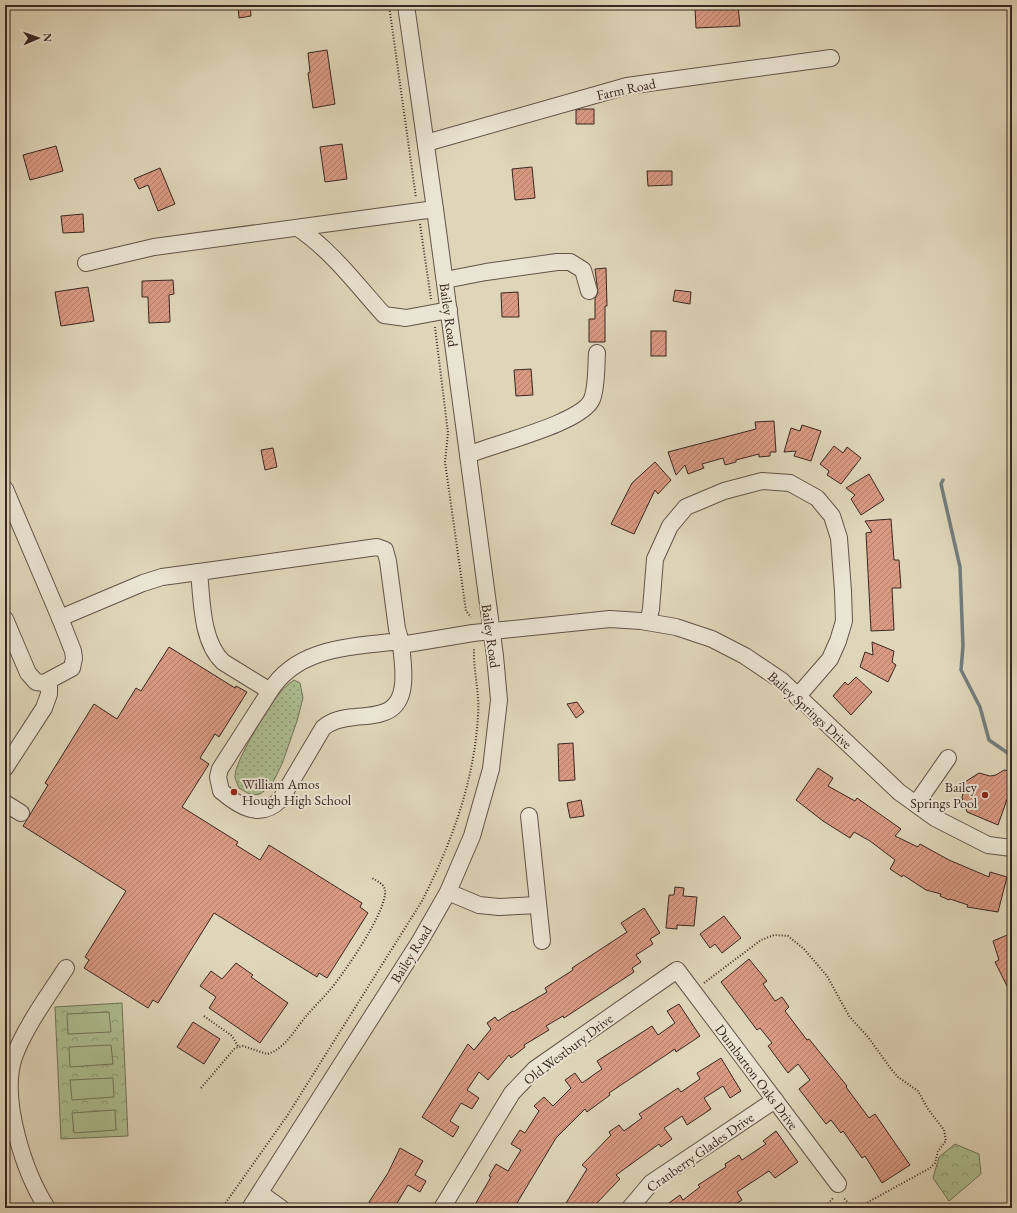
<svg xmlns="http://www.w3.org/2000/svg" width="1017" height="1213" font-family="'EB Garamond',serif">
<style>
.grass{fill:url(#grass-dots);stroke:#72735a}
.forest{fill:url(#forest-crowns);stroke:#72735a}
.garden{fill:#adbf92;stroke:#72735a}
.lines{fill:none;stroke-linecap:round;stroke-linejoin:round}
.stream{stroke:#737d7d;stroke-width:3.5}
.building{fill:url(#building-hatch);stroke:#382721}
.minor-casing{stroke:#625347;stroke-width:18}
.path{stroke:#382721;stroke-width:2;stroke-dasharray:1 2;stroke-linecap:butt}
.minor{stroke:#eae4d2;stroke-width:16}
.poi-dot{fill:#8f2418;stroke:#eae4d2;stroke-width:1.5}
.labels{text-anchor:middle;stroke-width:4;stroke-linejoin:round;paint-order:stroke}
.street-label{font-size:14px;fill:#382721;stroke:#eae4d2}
.poi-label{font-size:14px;fill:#382721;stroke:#eae4d2;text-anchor:start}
</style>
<defs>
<pattern id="grass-dots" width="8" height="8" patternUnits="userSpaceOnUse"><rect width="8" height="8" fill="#adbf92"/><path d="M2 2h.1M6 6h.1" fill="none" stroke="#8e9b77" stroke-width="1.8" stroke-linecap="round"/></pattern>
<pattern id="forest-crowns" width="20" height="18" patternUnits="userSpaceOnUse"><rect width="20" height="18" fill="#adbf92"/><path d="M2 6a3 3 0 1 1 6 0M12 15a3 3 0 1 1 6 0" fill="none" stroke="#8e9b77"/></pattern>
<pattern id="building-hatch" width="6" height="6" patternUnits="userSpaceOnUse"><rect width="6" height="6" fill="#d99983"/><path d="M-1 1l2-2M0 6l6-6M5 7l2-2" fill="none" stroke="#b17d6b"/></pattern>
</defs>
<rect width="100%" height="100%" fill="#dfd6b9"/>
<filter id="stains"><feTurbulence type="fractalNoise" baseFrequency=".005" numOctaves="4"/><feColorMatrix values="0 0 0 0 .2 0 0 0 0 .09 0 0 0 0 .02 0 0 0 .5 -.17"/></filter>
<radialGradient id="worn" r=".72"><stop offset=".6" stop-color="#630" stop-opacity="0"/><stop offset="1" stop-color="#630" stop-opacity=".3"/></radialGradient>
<path class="grass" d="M294 680 300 683 303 698 297 721 282 764 271 786 260 794 251 795 239 788C238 785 235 780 235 777 234 762 268 708 278 695 283 689 288 684 294 680Z"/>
<g class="forest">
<path d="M122 1003 128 1136 61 1139 55 1007Z"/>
<path d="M955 1144 979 1154 981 1174 949 1201 933 1178 939 1157Z"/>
</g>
<g class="garden">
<path d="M109 1012 111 1032 68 1034 67 1014Z"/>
<path d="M111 1045 113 1064 70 1067 69 1047Z"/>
<path d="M113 1078 114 1097 72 1100 70 1080Z"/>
<path d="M115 1110 116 1130 74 1133 72 1113Z"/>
</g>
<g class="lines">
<path class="stream" d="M943 480 941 484 960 567 963 646 961 670 980 707 989 740 1012 756"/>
</g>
<g class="building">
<path d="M250 5 251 16 239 18 238 6Z"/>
<path d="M738 5 740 26 696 28 695 8Z"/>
<path d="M327 50 335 104 313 108 308 73 310 72 308 53Z"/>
<path d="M581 109H594V124H576V110Z"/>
<path d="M342 144 347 179 325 182 320 147Z"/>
<path d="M56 146 63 171 30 180 23 155Z"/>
<path d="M532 167 535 198 515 200 512 169Z"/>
<path d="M160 168 175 204 158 211 148 185 139 189 134 179Z"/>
<path d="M647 171H672V185L648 186Z"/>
<path d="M83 214 84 232 63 233 61 216Z"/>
<path d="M606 268 607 306H605V342H589V319H595V298L598 293 595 269Z"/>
<path d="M173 280 174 294 169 295 170 322 149 323 148 297H142V281Z"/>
<path d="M88 287 94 321 61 326 55 292Z"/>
<path d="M675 290 691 292 690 304 673 301Z"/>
<path d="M518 292 519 317H502L501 293Z"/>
<rect x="651" y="331" width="15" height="25"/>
<path d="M531 369 533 395 516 396 514 370Z"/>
<path d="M774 421 776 452H770V456L759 457V454L736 460V462L725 465 723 458 702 464 704 468 688 474 685 465 676 475 668 452 756 429 755 422Z"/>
<path d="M802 425 821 431 811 461 794 456 796 451 784 452 791 428 800 431Z"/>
<path d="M834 446 843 453 847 447 861 458 841 484 827 475 829 471 820 464Z"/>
<path d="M273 448 277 467 265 470 261 450Z"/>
<path d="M655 462 671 480 658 494 655 490 634 534 611 524 632 483Z"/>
<path d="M869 474 884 500 861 515 851 499 855 495 846 488Z"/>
<path d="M891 519 894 560H899L901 588H892L894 630 871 631 866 533 872 532 865 521Z"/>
<path d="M872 642 894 651 892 662 896 665 888 682 860 667 865 652 873 655Z"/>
<path d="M169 647 235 688 236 686 247 692 219 737 215 734 200 758 209 764 182 807 238 842 236 845 260 860 269 845 362 903 360 907 368 913 327 978 319 973 317 977 214 913 158 1003 153 1000 148 1008 84 968 89 960 85 957 126 891 23 826 48 785 45 783 94 704 117 719 136 688 141 691Z"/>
<path d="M856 677 872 692 851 715 833 696 845 682 848 685Z"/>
<path d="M577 702 584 712 576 718 567 704Z"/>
<path d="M573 743 575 780 559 781 558 744Z"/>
<path d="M818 768 833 778 828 786 855 801 857 798 901 829 895 836 918 847 920 844 949 860 989 877 990 872 1007 877 998 912 967 907 968 905 950 899 949 900 940 896 941 894 926 890 903 875 902 877 890 869 895 860 870 841 854 832 850 838 823 821 796 800Z"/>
<path d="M1004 770 1012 771V785L998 825 967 812 962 798 965 782 979 773 990 776 996 775Z"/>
<path d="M581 800 584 816 570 818 567 803Z"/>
<path d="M675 887 684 888 683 896 697 897 694 926 677 925V929L666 928 669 895H674Z"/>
<path d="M644 908 660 933 650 939 653 944 636 955 641 962 632 968 634 972 564 1018 563 1016 546 1026 549 1030 524 1045 525 1047 511 1058 509 1055 488 1080 479 1072 467 1090 479 1098 472 1109 461 1103 450 1121 459 1127 453 1137 422 1117 468 1044 474 1050 491 1029 487 1023 495 1017 498 1021 513 1011V1012L547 992 545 988 573 970 572 968 627 932 621 923Z"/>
<path d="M724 916 741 938 722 953 715 944 710 948 700 934Z"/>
<path d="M1012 933V996L995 962 999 960 993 941Z"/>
<path d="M749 959 767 981 763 984 775 1001 782 997 789 1007 785 1011 807 1040 809 1039 847 1086 846 1087 869 1118 875 1114 910 1165 882 1183 865 1156 862 1158 843 1131 841 1133 831 1120 826 1124 799 1089 810 1080 798 1064 788 1073 768 1046 772 1043 760 1028 757 1030 721 982Z"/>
<path d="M236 963 253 975 251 977 288 1003 260 1043 209 1008 216 997 200 986 211 971 222 979Z"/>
<path d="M679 1004 700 1036 676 1052 675 1049 609 1093 610 1095 587 1112 585 1109 556 1138 514 1208H473L491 1177 489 1176 496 1164 508 1171 521 1150 511 1144 520 1130 525 1133 539 1111 534 1106 544 1097 553 1106 571 1088 565 1080 575 1073 582 1083 602 1069 597 1061 652 1026 658 1035 675 1023 667 1011Z"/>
<path d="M193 1022 220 1039 204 1064 177 1047Z"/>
<path d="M721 1058 741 1091 730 1098 723 1086 704 1098 711 1109 687 1125 682 1116 664 1128 672 1139 661 1147 659 1144 616 1175 620 1179 592 1208H563L587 1169 582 1165 611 1135 609 1132 619 1125 624 1131 642 1118 639 1114 678 1088 681 1092 700 1079 697 1073Z"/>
<path d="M776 1131 798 1162 775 1178 769 1171 737 1192 742 1200 729 1208H662L680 1195 683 1200 700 1187 698 1185 726 1167 725 1164 739 1155 742 1160 766 1144 763 1141Z"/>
<path d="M400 1148 423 1161 415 1175 426 1181 420 1192 408 1185 394 1208H378L369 1202 388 1173Z"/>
</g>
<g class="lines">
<g class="minor-casing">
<g id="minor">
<path d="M426 143 627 86 831 58"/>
<path d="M298 228C332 251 357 285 384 315L406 318 449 310"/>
<path d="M86 263 154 247 435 209"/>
<path d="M445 280 486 272 557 262H570L583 270 589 291"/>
<path d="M468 455C493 444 583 423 592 399 597 386 596 367 597 353"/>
<path d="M5 489 60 618 73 651 74 658 72 668 44 683 36 682 28 673 5 619"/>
<path d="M60 618 143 583 162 577 199 572"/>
<path d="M648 622 651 609 655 559 670 526 686 507 724 491 762 481 790 483 817 498 832 516 839 538 843 591 844 621 838 641 830 659 797 697"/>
<path d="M401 645 473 633 610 619 641 621 676 627 712 639 745 656 782 681 899 792 935 818 988 845 1012 848"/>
<path d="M270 691 223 662C201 641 202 600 199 572L377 547 385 550 388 561 397 629C399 634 400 639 401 645 403 666 411 705 382 713 374 716 364 716 355 717 343 718 332 720 323 728L281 799C260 820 240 807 221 791L218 777 220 769 270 691C298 646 353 647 400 641"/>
<path d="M5 768 44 708 49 694V681"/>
<path d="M5 803 21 813"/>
<path d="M916 804 948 758"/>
<path d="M529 816 542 941"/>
<path d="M448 892 479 905 499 907 538 905"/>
<path d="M260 1193 281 1208"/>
<path d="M47 1208C24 1172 0 1099 14 1057 25 1027 48 996 66 968"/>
<path d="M250 1208 420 941 448 892 472 836 491 769 499 700 495 656 435 209 406 5"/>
<path d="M442 1208 512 1093 535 1069 677 970 838 1184"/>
<path d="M630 1208 651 1183 775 1100"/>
</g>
</g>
<g class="path">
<path d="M389 5 416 198"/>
<path d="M420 224 431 299"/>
<path d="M435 327 448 433 445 462 466 611 471 617"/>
<path d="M1010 864H1012"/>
<path d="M704 983 761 940 774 935 788 936 804 949 827 976 849 1016 868 1037 891 1069 898 1077 918 1091 928 1109 944 1130 946 1141 938 1151 935 1163 930 1168 861 1206H851L843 1197"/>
<path d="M204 1016 232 1036 238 1046"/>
<path d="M201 1088 235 1048 243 1046 267 1054C286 1049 296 1027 308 1014 315 1006 322 999 329 991 343 975 388 910 385 890 384 884 377 881 372 878"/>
<path d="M222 1208 287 1116 422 901C452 842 474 782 478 716 480 693 473 670 474 649"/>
<path d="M824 1208 834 1197"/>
</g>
<use href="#minor" class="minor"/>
</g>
<g class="poi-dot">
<circle cx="234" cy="792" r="4"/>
<circle cx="985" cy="795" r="4"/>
</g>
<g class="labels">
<g class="street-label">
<text transform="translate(626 89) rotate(-12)" y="5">Farm Road</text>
<text transform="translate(449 315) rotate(82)" y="5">Bailey Road</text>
<text transform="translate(491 636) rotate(82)" y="5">Bailey Road</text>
<text transform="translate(810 710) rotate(42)" y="5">Bailey Springs Drive</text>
<text transform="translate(411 954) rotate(-58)" y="5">Bailey Road</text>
<text transform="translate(568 1049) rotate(-37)" y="5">Old Westbury Drive</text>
<text transform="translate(757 1077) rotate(53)" y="5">Dumbarton Oaks Drive</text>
<text transform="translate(700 1152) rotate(-35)" y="5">Cranberry Glades Drive</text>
</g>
<g class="poi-label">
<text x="242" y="789">William Amos<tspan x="242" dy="16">Hough High School</tspan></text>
<text x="977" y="792" text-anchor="end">Bailey<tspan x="977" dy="16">Springs Pool</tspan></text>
</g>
</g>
<rect width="1017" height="1213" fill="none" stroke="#dfd6b9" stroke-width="20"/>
<rect x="6" y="6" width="1005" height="1201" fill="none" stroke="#382721" stroke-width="2"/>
<rect x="10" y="10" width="997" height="1193" fill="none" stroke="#382721"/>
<g transform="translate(38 38) rotate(88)" stroke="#eae4d2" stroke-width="3" paint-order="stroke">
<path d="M0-3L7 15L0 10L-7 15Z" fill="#382721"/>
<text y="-6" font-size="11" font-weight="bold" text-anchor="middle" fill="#382721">N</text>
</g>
<rect width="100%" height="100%" filter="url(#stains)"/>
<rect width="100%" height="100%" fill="url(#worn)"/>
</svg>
